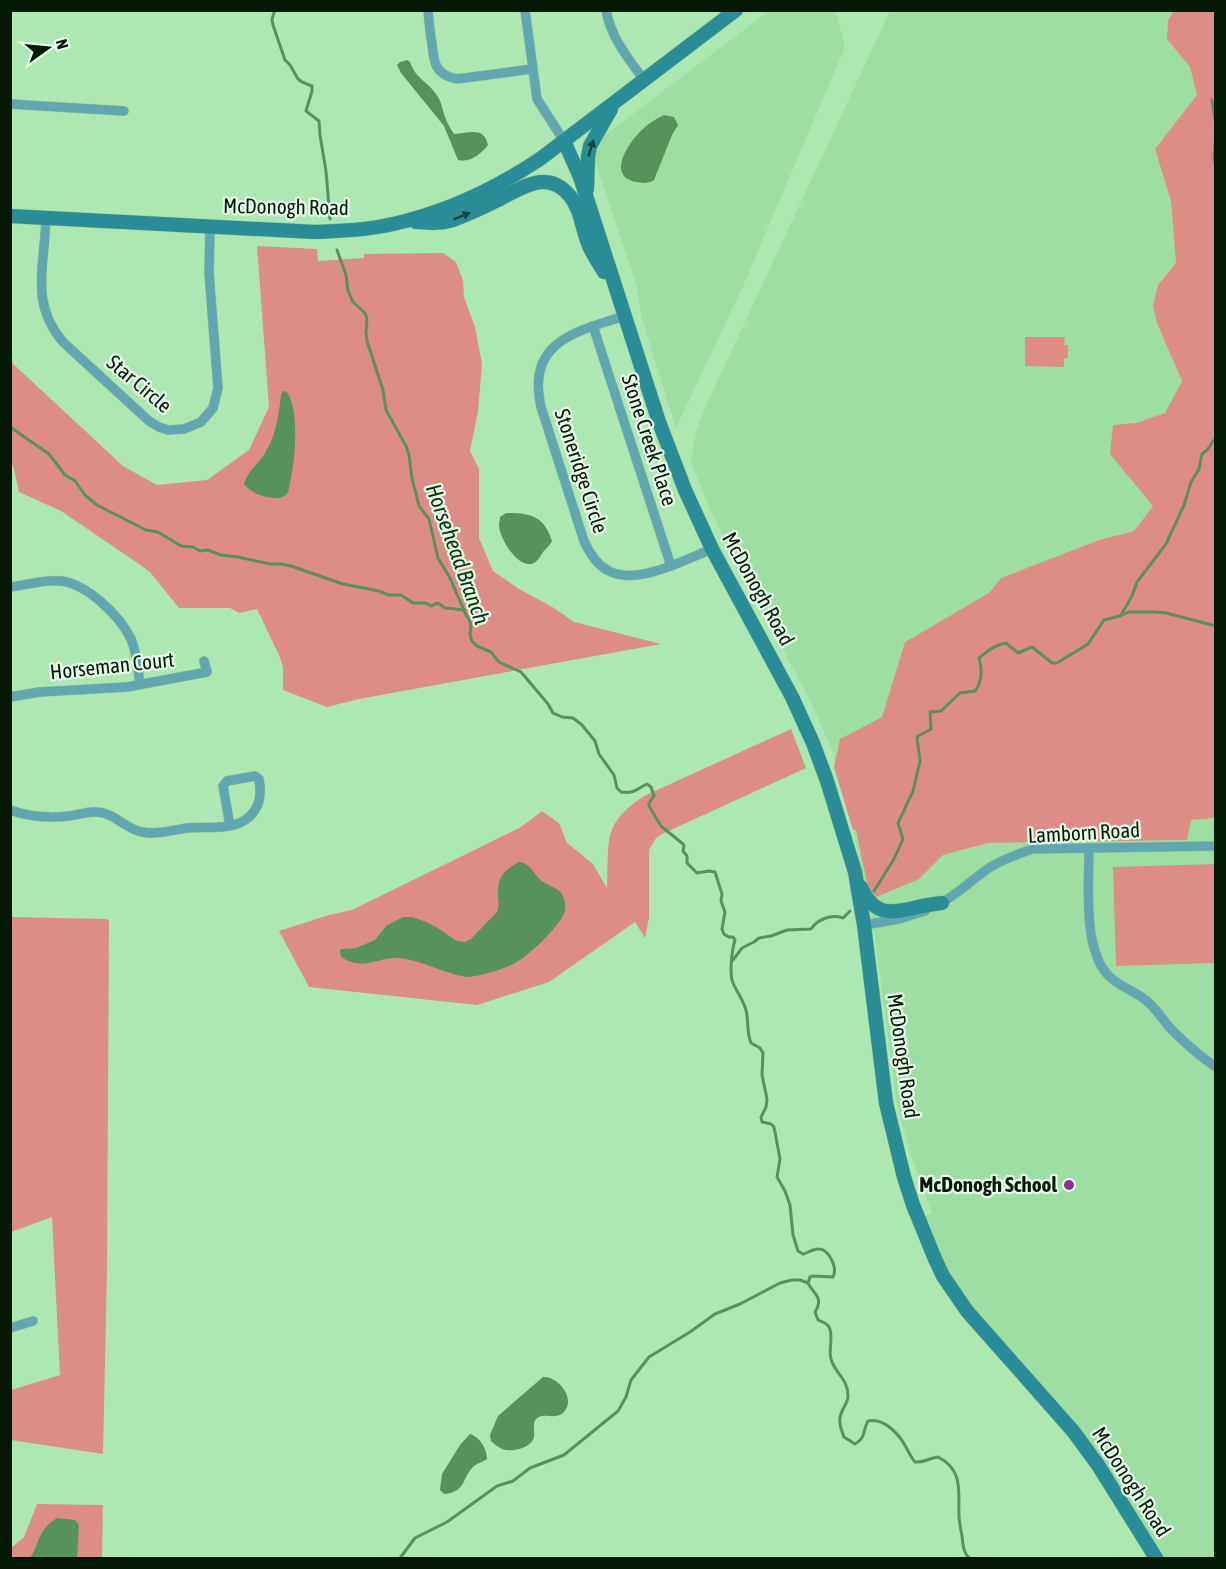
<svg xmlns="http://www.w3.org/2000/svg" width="1226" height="1569" font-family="'Asap Condensed',sans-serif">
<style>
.built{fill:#9ddea2}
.green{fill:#dd8d85}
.water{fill:#56925c}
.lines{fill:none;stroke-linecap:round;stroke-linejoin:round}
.stream{stroke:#56925c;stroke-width:3}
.street-casing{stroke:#8ec392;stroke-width:10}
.secondary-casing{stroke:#8ec392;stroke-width:15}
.street{stroke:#60a7b1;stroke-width:9}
.secondary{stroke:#2a8c97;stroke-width:14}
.oneway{fill:#134740}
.poi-dot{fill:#932f96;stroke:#e7ffe8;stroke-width:2}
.labels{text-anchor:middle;stroke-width:4.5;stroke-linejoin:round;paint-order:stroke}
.street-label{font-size:21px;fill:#031906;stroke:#e7ffe8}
.poi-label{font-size:21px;font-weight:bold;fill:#031906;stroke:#e7ffe8;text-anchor:end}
.water-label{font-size:22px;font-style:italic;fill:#04330e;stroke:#e7ffe8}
</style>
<rect width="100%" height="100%" fill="#ace8b1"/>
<g class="built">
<path d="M769 11H836L845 47 744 284 676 428 641 315 637 286 597 167 595 159 596 150 605 135Z"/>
<path d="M890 11H1174L1168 20 1167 39 1190 67 1197 95 1155 149 1171 201 1176 263 1158 285 1157 323 1182 381 1165 413 1136 423 1110 454 1153 505 1134 531 1099 540 1001 578 989 593 905 642 882 717 840 739 834 767V755L812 704 712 514 691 462 695 436 704 410Z"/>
<path d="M1215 817V1558H1161L1152 1543 973 1310 949 1276 923 1217 932 1213 911 1156 897 1104 874 931H871L865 886 853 830H856L867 883 874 897 919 879 943 855 988 843 1186 840 1191 820 1206 819Z"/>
</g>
<g class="green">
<path d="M1174 11H1215L1216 750 1214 754 1216 760 1215 817 1206 819 1191 820 1187 840 988 843 943 855 919 879 874 898 867 883 856 830H853L834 767 840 739 882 717 905 642 989 593 1001 578 1099 540 1134 531 1153 506 1110 454 1113 425 1136 423 1165 413 1182 381 1157 323 1153 306 1158 285 1176 263 1171 201 1155 149 1197 95 1190 67 1167 39 1168 20Z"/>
<path d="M257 246 317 249 318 261 364 258V254L443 253 456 262 463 281 464 297 475 327 482 364 478 411 470 451 479 469V538L493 571 519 589 554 608 574 622 661 644 359 699 327 707 283 690V667L279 655 257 609 239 613 230 608H179L150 572 139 564 61 511 19 492 13 465 11 466 10 361 123 466 157 485 207 480 249 450 269 407Z"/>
<path d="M1025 337H1065L1064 345H1068V358L1064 359V367L1025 366Z"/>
<path d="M791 729 806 768 662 834 656 838 649 850V918L645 938 635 922 549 982 477 1005 309 987 279 931 329 915 352 910 521 827 542 811 559 823 567 843 593 864 607 888C610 843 600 825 644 796Z"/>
<path d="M1215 864V963L1116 966 1113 867Z"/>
<path d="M11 917 107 919 109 921 107 1269 103 1454 11 1440V1390L60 1375 52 1217 11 1232Z"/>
<path d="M37 1504 103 1505 102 1558H11L10 1549 24 1537Z"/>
</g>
<g class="water">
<path d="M407 60 410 62C416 79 426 80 436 94 442 102 442 109 445 117 447 123 450 128 454 134 469 133 484 126 488 145 481 154 470 163 458 160L444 126 401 73 397 65 400 62Z"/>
<path d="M664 115 674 117 678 125 672 135 654 180C648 184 643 183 636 182 608 176 626 147 638 134 645 126 655 119 664 115Z"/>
<path d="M283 391 287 392C300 412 295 460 290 483 289 486 289 490 288 492 284 500 274 498 267 497 258 495 249 491 244 484 248 471 258 464 265 453 276 435 279 415 281 394Z"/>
<path d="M506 513C531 513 544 516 552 541 549 547 546 548 543 552 540 556 539 560 534 563 519 571 500 539 499 526 499 523 500 520 500 517Z"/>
<path d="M519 862C531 863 534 876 543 882 549 886 557 887 562 894 566 901 566 910 563 916 555 930 528 957 513 964 501 970 483 975 469 977 462 977 454 974 447 972 432 967 414 959 398 958 375 957 365 972 341 957L340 951 341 949 356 948 375 940 386 926 403 917H412L426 922 436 927 457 941 465 942 471 939 497 912C499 907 499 903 498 897 497 878 502 871 519 862Z"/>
<path d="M543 1377C559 1376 577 1400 563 1413 555 1420 544 1412 536 1419 532 1423 535 1431 534 1437 532 1448 511 1453 502 1449 498 1447 494 1444 491 1441L490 1435 498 1416Z"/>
<path d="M470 1434C480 1437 487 1449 487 1459 483 1462 477 1463 473 1467 462 1478 466 1492 444 1494L440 1490 442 1474 460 1445Z"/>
<path d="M57 1518 75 1520 79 1525 77 1558H30C40 1543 38 1529 57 1518Z"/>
</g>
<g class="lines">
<g class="stream">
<path d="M275 10 272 19 273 25 285 60 290 65 298 79 302 82 312 86V91L306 111 319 121 320 135 326 171 330 219"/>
<path d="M1212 100 1216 126"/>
<path d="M1216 132 1214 159 1216 168"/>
<path d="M337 250 346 275 348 291 353 302 365 313 367 319 366 332 367 341 383 390 386 410 406 446 409 455 412 478 419 506 429 519 438 558 450 578 466 615 470 621 471 626 470 635 472 641 477 646 491 652 499 662 521 672 548 704 553 713 562 717 573 718 582 725 595 741 599 754 614 775 617 788 621 792C635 794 636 789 647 784L651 787 654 796 649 803V806L661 826 683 844 684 846 683 851 687 856V863L697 873 709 871 715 872 722 894 721 901 725 912 722 929 724 934 729 937H733L735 940C732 950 729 974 733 983 737 992 743 1000 746 1010 749 1021 746 1030 751 1043L760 1048 763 1053 762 1075 767 1099 766 1107 761 1117 762 1122 771 1124 774 1127 780 1159 777 1177 785 1191 790 1205 793 1235 798 1251 803 1254C808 1253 812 1249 818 1249 828 1248 838 1267 833 1277L813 1276 810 1277 808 1283C814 1295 824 1297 815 1312L818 1320C822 1322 826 1322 829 1327 834 1336 828 1349 831 1359 835 1374 848 1378 848 1396 848 1403 843 1407 841 1414 838 1421 841 1429 844 1437L855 1444C867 1437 862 1431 868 1421 884 1417 900 1435 907 1449 910 1454 911 1458 915 1462 923 1463 930 1458 938 1457 964 1470 958 1492 959 1516 959 1523 961 1529 962 1536 963 1544 963 1552 969 1558"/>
<path d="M10 427 49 454 65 475 75 481 85 495 97 505 146 530 158 532 181 546 193 547 200 551 208 550 221 555 238 557 270 564H281L291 566 343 584 379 591 389 595H401L413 603H426L431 606 438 603 445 608 464 610"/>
<path d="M1121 615 1132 596 1137 582 1166 544 1184 505 1191 482 1199 469 1202 454 1207 450 1216 437"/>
<path d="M874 891 894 859 903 839 898 823 913 791 920 761 917 737 931 729 930 712 941 711 960 693 975 691C982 682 982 669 979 658 988 651 994 645 1006 643L1018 653 1032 647 1052 663H1057L1088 644 1104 620 1120 616 1129 612H1156L1166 613 1216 626"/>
<path d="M733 960 742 948 754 942 759 938 771 936 787 930 811 929C818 919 831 914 843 918L850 911"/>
<path d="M400 1558 415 1538 447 1522 497 1486 513 1481 530 1468 564 1455 618 1411 626 1397 631 1380 649 1357 690 1332 715 1314 740 1304 780 1283 792 1280H800L808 1283"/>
</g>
<g class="street-casing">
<g id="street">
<path d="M428 10C429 22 430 33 432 44 434 63 435 75 457 79L532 69"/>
<path d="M525 10 537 99 564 141"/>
<path d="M606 10C611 38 628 58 644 80"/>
<path d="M10 104 124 111"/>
<path d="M46 218C45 265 29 302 63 342L149 421 159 427 168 430 184 429 201 422 213 408 218 388 209 273 210 228"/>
<path d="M624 316C575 332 526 342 541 407L584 541C589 552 596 564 607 570 635 587 684 560 712 549"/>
<path d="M593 326 671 566"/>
<path d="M10 587C27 585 45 579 61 581 87 584 120 616 131 639 137 653 138 670 140 684"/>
<path d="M10 697 40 692 127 687 207 672 204 661"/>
<path d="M10 810C29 817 50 818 69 816 78 815 87 811 96 812 114 812 125 829 142 832 156 835 173 830 187 828 210 826 240 833 255 810 261 801 261 790 259 779L255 776 227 781 223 786 230 826"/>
<path d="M1089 848C1089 884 1082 953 1111 978 1122 988 1138 992 1149 1003 1157 1010 1163 1020 1170 1028 1184 1042 1199 1056 1216 1067"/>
<path d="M937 905C958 895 973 878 992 866 1005 859 1018 854 1032 849L1216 846"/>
<path d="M864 925 899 919 925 911"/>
<path d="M10 1328 33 1321"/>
</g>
</g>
<g class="secondary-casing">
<g id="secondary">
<path d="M564 141 580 177 659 422 685 490 712 549 792 697 813 743 827 781 855 872 864 925 886 1103 904 1177 913 1205 935 1259 943 1276 967 1311 1073 1431 1098 1465 1156 1558"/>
<path d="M587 189 588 157 590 146 611 109"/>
<path d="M10 216 315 232C341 231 367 230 393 224 447 212 495 189 540 159L736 10"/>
<path d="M416 222C429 223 440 224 453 220 469 214 484 207 500 199 523 187 548 169 570 196 582 211 582 232 590 248 594 256 599 264 604 272"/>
<path d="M861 887C874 916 890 914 918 907 926 905 934 904 942 903"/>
</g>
</g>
<use href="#street" class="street"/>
<use href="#secondary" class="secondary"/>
</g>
<defs><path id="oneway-solid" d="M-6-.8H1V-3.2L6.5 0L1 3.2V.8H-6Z" transform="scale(1.5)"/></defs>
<g class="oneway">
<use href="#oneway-solid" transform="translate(591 148) rotate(-73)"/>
<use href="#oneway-solid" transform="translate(462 216) rotate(-22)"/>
</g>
<circle class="poi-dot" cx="1069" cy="1185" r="6"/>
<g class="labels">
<g class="street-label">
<text transform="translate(286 207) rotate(1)" y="7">McDonogh Road</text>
<text transform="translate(139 384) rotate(40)" y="7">Star Circle</text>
<text transform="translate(649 440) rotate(72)" y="7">Stone Creek Place</text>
<text transform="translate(581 471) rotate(72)" y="7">Stoneridge Circle</text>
<text transform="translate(758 589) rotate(61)" y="7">McDonogh Road</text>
<text transform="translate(112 666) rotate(-6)" y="7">Horseman Court</text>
<text transform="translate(1084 833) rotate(-3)" y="7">Lamborn Road</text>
<text transform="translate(903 1056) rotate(82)" y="7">McDonogh Road</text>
<text transform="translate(1131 1482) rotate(57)" y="7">McDonogh Road</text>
</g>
<g class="poi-label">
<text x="1057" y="1192">McDonogh School</text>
</g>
<g class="water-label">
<text transform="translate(458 554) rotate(70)" y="8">Horsehead Branch</text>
</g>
</g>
<rect width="1226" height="1569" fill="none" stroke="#031906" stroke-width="24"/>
<g transform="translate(48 48) rotate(75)" stroke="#e7ffe8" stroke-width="4.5" paint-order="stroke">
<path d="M0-4.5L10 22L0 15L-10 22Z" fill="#031906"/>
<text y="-9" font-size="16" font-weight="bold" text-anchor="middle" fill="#031906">N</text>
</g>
</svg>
